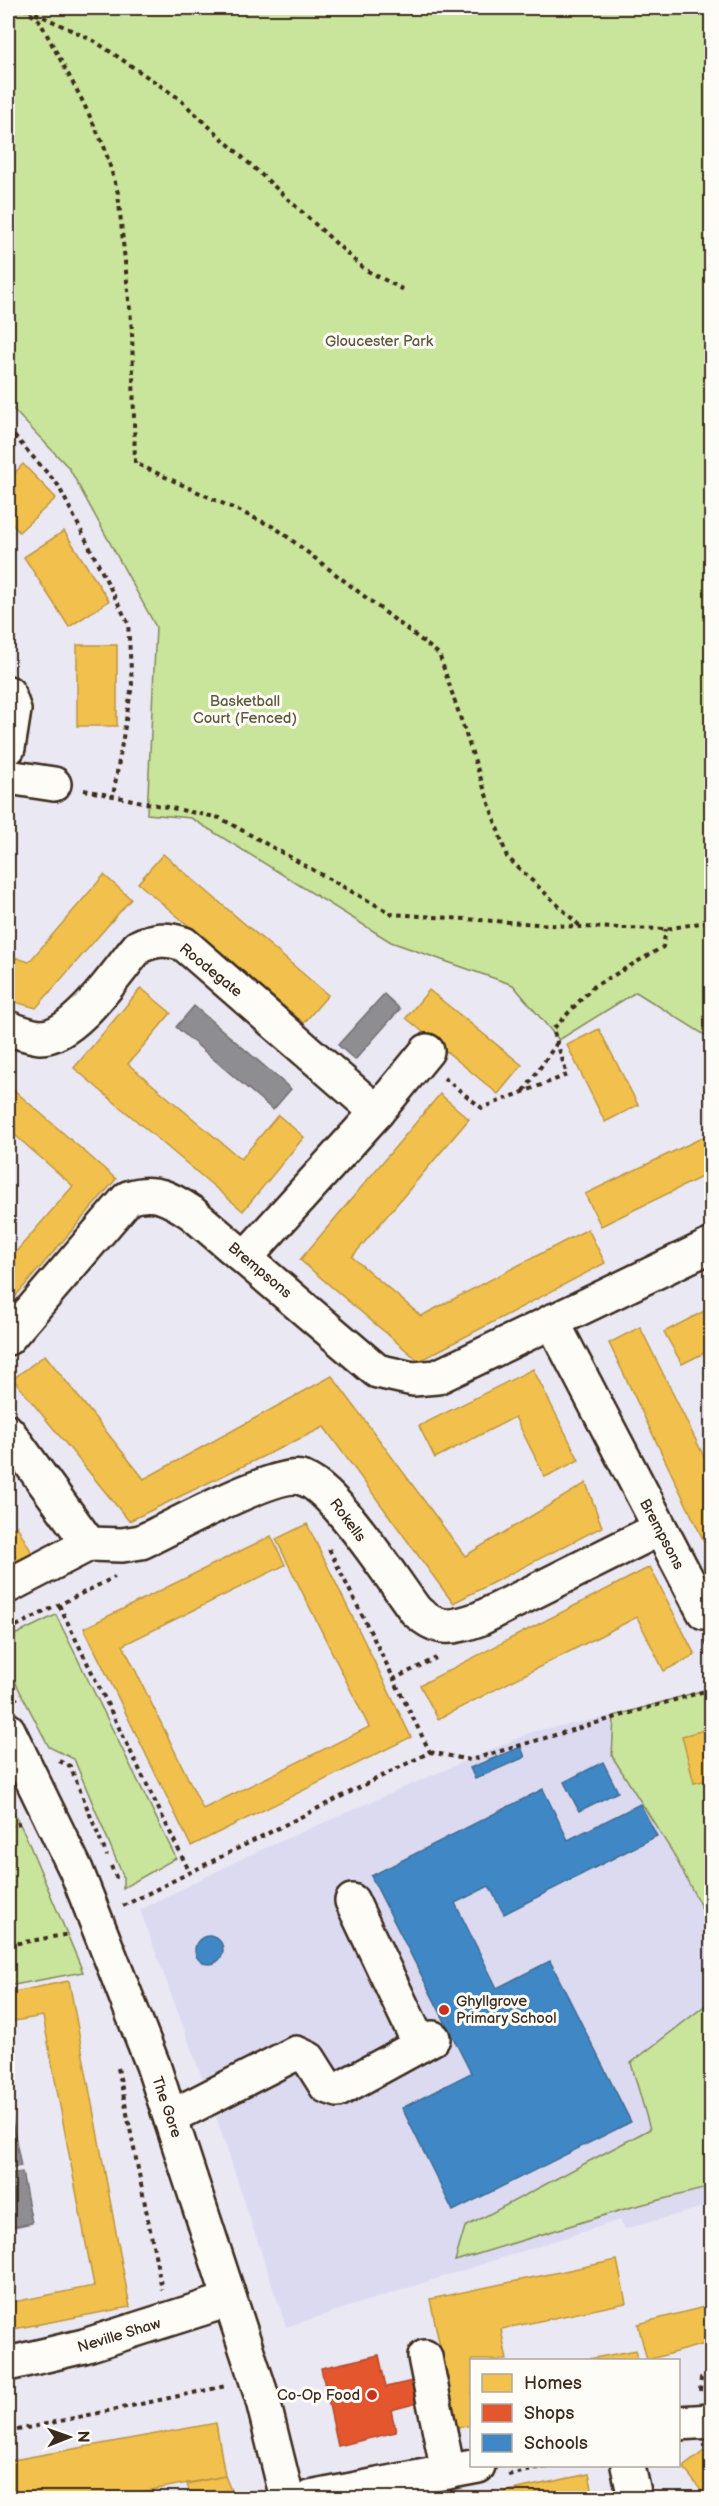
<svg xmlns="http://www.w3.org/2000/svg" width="719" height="2506" font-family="'Balsamiq Sans',sans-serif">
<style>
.built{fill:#dcdaf1}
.green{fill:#c9e49b;stroke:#82875c;stroke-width:1.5}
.homes{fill:#f2c14e;stroke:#bb9440;stroke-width:1.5}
.shops{fill:#e4572e;stroke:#b14a29;stroke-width:1.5}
.schools{fill:#3f88c5;stroke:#3e6c93;stroke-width:1.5}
.industry{fill:#8d8d92;stroke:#746f6f;stroke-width:1.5}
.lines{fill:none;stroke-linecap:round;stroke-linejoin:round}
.minor-casing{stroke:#3b2a1e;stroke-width:38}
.path{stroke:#3b2a1e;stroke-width:4;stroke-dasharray:4.5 4.5;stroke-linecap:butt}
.minor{stroke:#fdfcf7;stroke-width:33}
.poi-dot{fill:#c8321e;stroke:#fdfcf7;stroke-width:2}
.labels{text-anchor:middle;stroke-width:6;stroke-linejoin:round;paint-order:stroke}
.park-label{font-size:15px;fill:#5e583d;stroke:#fdfcf7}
.street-label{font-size:15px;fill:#3b2a1e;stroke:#fdfcf7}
.poi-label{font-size:15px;fill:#3b2a1e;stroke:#fdfcf7;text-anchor:start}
</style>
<rect width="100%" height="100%" fill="#eae8f3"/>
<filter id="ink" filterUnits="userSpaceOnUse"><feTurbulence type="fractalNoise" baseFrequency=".0167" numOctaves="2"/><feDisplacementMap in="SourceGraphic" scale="12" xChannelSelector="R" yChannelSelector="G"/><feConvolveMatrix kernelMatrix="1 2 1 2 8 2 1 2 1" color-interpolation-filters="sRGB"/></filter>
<g filter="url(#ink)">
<path class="built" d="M643 1710 711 1778V2205L625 2229 620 2220 286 2327 214 2110 140 1910 249 1855 534 1731Z"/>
<g class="green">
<path d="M8 8H711V1039L636 992 559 1040 513 985 391 942 191 818 147 814 156 627 69 468 8 404Z"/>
<path d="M56 1615 176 1858 123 1888V1876L74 1759 49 1747 8 1668V1638Z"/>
<path d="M711 1688V1926L673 1853 612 1756 614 1716Z"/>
<path d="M8 1802 25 1834 83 1972 8 1986Z"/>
<path d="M711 2001V2187L628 2208 455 2261 465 2227 650 2129 631 2063Z"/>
</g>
<g class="homes">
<path d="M8 444 14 451 8 458Z"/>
<path d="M23 464 56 498 19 532 8 519V480Z"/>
<path d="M64 531 109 601 69 627 24 557Z"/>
<rect x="77" y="645" width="40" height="81"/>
<path d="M163 854 328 995 304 1023 138 883Z"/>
<path d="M104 875 131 899 36 1008 8 1000V955L29 962Z"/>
<path d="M141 988 171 1013 128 1064 241 1159 278 1115 304 1137 243 1211 74 1068Z"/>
<path d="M429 990 522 1065 498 1094 406 1018Z"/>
<path d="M599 1029 638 1105 605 1122 567 1045Z"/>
<path d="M8 1085 116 1179 8 1305V1261L73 1186 8 1129Z"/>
<path d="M440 1094 469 1119 352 1257 421 1316 588 1229 605 1263 419 1361 300 1260Z"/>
<path d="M712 1133V1172L601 1226 585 1194Z"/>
<path d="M712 1307V1349L682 1364 664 1332Z"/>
<path d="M640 1327 712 1473 711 1556 609 1343Z"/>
<path d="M45 1355 144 1479 332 1376 465 1556 586 1483 602 1527 453 1603 324 1427 129 1521 13 1379Z"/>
<path d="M533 1369 579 1460 545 1477 515 1417 435 1458 419 1426Z"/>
<path d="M307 1524 411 1737 191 1846 84 1628 271 1536 285 1565 123 1645 203 1809 369 1727 276 1539Z"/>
<path d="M17 1526 32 1553 8 1567V1531Z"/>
<path d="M650 1567 695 1655 664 1671 637 1617 438 1719 420 1685Z"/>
<path d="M712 1728V1779L694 1783 682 1736Z"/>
<path d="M69 1981 130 2307 8 2330V2303L94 2286 43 2016 8 2022V1993Z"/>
<path d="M617 2260 626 2303 501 2329 507 2360H472V2425L457 2428 430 2299Z"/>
<path d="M712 2305V2342L647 2360 638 2324Z"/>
<path d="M636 2350 638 2360H583Z"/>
<path d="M216 2423 225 2476 109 2498H8V2461Z"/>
<path d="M712 2445V2492L706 2497 683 2467Z"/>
<path d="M589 2474 594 2498H474Z"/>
<path d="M225 2476 234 2498H192L187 2484Z"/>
</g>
<path class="shops" d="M379 2355 386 2387 413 2381 418 2403 391 2410 396 2432 338 2446 321 2368Z"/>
<g class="schools">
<path d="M521 1747 525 1757 475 1779 470 1768Z"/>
<path d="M603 1762 618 1792 579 1811 564 1782Z"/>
<path d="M543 1789 568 1840 640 1804 657 1836 504 1914 489 1886 455 1903 497 1988 550 1961 631 2122 453 2211 402 2108 471 2073 371 1876Z"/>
<circle cx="209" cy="1950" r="14"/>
</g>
<g class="industry">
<path d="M384 994 400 1009 355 1060 338 1045Z"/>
<path d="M194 1006 291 1089 273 1110 176 1027Z"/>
<path d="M8 2116H11L21 2166 8 2169Z"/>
<path d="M22 2172 32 2223 8 2228V2174Z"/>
</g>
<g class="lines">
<g class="minor-casing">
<g id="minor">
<path d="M8 693 14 710 8 748"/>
<path d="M8 777 54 784"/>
<path d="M8 1028C17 1031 29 1036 40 1037 74 1038 117 972 138 947 154 939 167 938 184 944L377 1112"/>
<path d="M246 1257 377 1112 427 1051"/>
<path d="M552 1321 704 1612 712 1608"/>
<path d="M8 1338 128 1198C154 1189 170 1198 192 1213L377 1371 413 1379 437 1377 712 1245"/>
<path d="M8 1432 89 1544"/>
<path d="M8 1586 89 1544 122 1545 141 1542C171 1528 275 1471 301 1478 333 1485 394 1582 416 1611 439 1632 452 1628 479 1619L659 1529"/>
<path d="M8 1730 76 1870 153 2065 262 2397 287 2498"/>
<path d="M352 1901 420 2045"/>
<path d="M171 2117 296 2053 309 2059 326 2086 338 2090 433 2038"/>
<path d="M425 2357 448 2472"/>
<path d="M8 2364 84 2346 229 2300"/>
<path d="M678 2423 712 2421"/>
<path d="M628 2466 635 2498"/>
<path d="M310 2498 478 2466"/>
</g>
</g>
<g class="path">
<path d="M23 8 39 20 81 98 104 146 118 193 132 330 135 463 276 528 439 654 507 857 581 927"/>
<path d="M27 9 96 42 177 97 364 269 406 291"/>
<path d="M8 429 58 485 128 623 132 685 113 796"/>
<path d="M84 790 220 818 392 914 581 927 666 929 712 921"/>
<path d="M444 1078 482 1108 567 1075 553 1029 593 987 663 947 666 929"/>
<path d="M524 1091 557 1043"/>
<path d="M329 1549 394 1679 436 1658"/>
<path d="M59 1605 190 1873"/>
<path d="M8 1630 115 1577"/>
<path d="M706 1642 712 1653"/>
<path d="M8 1682 17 1700"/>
<path d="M430 1752 470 1760 712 1689"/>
<path d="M59 1761 70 1766 107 1856"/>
<path d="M8 1826 20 1823"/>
<path d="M111 1866 116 1877 114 1881"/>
<path d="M123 1906 430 1752 394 1680"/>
<path d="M8 1945 69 1934"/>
<path d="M118 2068 162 2290"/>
<path d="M700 2391 701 2378 712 2376"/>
<path d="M8 2432 226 2386"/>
<path d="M508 2475 552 2466"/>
</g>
<use href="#minor" class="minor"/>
</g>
</g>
<g class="poi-dot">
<circle cx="444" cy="2010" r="6"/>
<circle cx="372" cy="2395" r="6"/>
</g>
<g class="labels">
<g class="park-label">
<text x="379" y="346">Gloucester Park</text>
<text x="245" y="706">Basketball<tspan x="245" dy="17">Court (Fenced)</tspan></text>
</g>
<g class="street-label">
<text transform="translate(211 970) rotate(39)" y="5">Roodegate</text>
<text transform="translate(260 1270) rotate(40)" y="5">Brempsons</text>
<text transform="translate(348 1520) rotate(53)" y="5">Rokells</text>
<text transform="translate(662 1534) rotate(62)" y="5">Brempsons</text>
<text transform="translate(167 2107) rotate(71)" y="5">The Gore</text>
<text transform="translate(119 2335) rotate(-17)" y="5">Neville Shaw</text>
</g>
<g class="poi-label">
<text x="456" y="2006">Ghyllgrove<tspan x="456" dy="17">Primary School</tspan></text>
<text x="360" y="2400" text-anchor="end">Co-Op Food</text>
</g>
</g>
<rect width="719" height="2506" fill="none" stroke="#fdfcf7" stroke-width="30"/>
<rect x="15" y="15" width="689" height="2476" fill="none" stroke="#3b2a1e" stroke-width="2" filter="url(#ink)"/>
<rect x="470" y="2359" width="210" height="108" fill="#fdfcf7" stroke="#afa8a0" stroke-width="1.5"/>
<rect x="482" y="2374" width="30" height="18" fill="#f2c14e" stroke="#afa8a0" stroke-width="1.5"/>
<text x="524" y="2389" font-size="18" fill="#3b2a1e">Homes</text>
<rect x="482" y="2404" width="30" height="18" fill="#e4572e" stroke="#afa8a0" stroke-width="1.5"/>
<text x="524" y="2419" font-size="18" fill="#3b2a1e">Shops</text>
<rect x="482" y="2434" width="30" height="18" fill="#3f88c5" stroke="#afa8a0" stroke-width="1.5"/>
<text x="524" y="2449" font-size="18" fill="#3b2a1e">Schools</text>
<g transform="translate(69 2437) rotate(89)" stroke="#fdfcf7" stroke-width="4.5" paint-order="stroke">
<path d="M0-4.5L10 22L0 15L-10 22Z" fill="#3b2a1e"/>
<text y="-9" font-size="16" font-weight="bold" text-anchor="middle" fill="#3b2a1e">N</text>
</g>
</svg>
